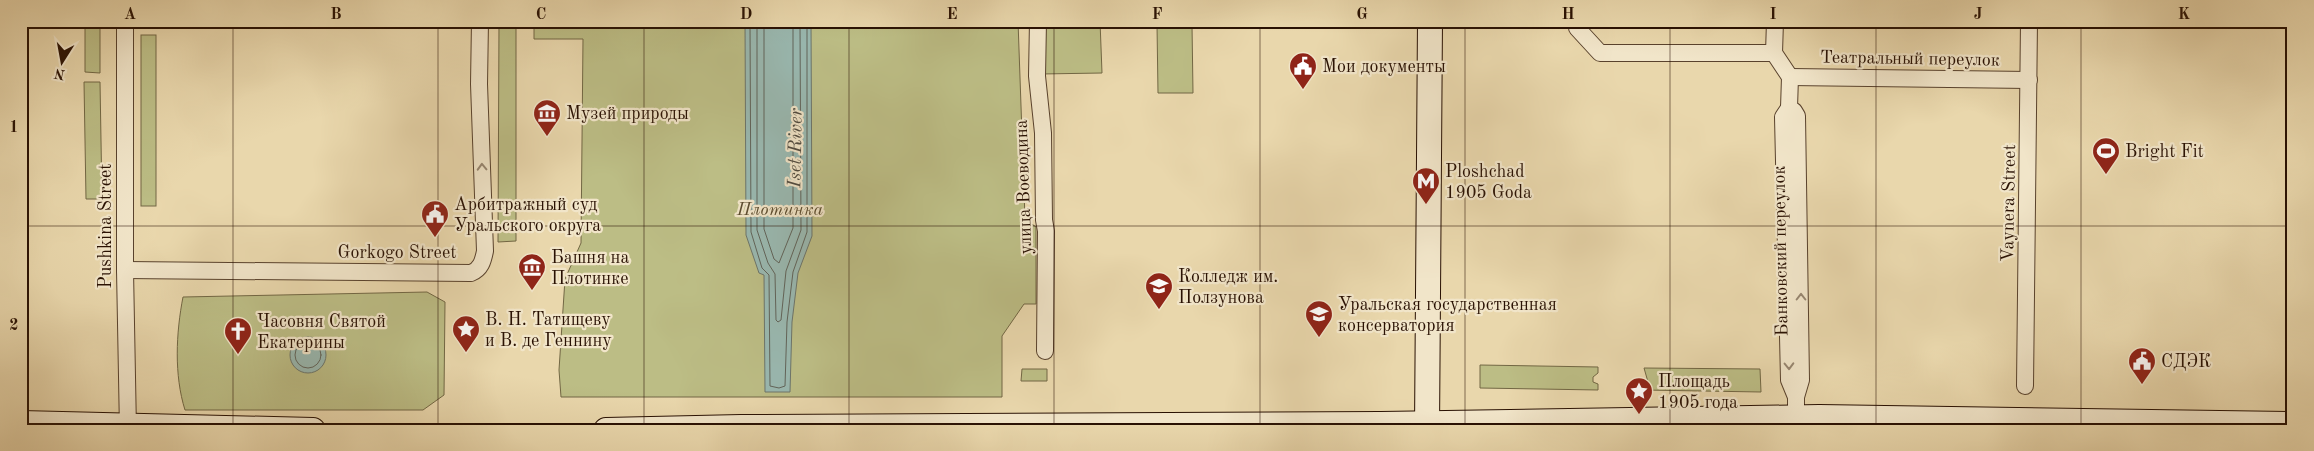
<svg xmlns="http://www.w3.org/2000/svg" width="2314" height="451" font-family="'Old Standard TT',serif">
<style>
.green{fill:#bcbd85;stroke:#726744}
.water{fill:#99b8b0;stroke:#6c756b}
.lines{fill:none;stroke-linecap:round;stroke-linejoin:round}
.shore{stroke:#61645a;stroke-width:1}
.street-casing{stroke:#59422d;stroke-width:18}
.secondary-casing{stroke:#291103;stroke-width:26}
.street{stroke:#f1e5c9;stroke-width:16}
.secondary{stroke:#f1e5c9;stroke-width:24}
.oneway{stroke:#978670}
.grid{fill:none;stroke:#291103;stroke-width:1;stroke-opacity:0.55}
.labels{text-anchor:middle;stroke-width:4.5;stroke-linejoin:round;paint-order:stroke}
.street-label{font-size:18px;fill:#291103;stroke:#f1e5c9}
.poi-label{font-size:18px;fill:#291103;stroke:#f1e5c9;text-anchor:start}
.park-label{font-size:18px;font-style:italic;fill:#5c4d30;stroke:#f1e5c9}
.water-label{font-size:19px;font-style:italic;fill:#504b40;stroke:#f1e5c9}
.neatline{fill:none;stroke:#291103;stroke-width:2}
.grid-label{font-size:16px;text-anchor:middle;font-weight:bold;fill:#291103}
</style>
<rect width="100%" height="100%" fill="#e9d7ac"/>
<filter id="stains"><feTurbulence type="fractalNoise" baseFrequency=".004" numOctaves="4"/><feColorMatrix values="0 0 0 0 .2 0 0 0 0 .09 0 0 0 0 .02 0 0 0 .5 -.17"/></filter>
<radialGradient id="worn" r=".72"><stop offset=".6" stop-color="#630" stop-opacity="0"/><stop offset="1" stop-color="#630" stop-opacity=".3"/></radialGradient>
<g class="green">
<path d="M85 21H100V73L85 72Z"/>
<path d="M499 21H516V241L498 242Z"/>
<path d="M534 21H1018L1025 219 1036 227V304H1024L1002 336V397H561L559 370 565 279 581 243 583 39H534Z"/>
<path d="M1043 21H1100L1102 73 1041 74Z"/>
<path d="M1157 25H1192L1193 93H1158Z"/>
<rect x="141" y="35" width="15" height="171"/>
<path d="M84 82H100L102 199H86Z"/>
<path d="M427 292 445 302 444 395 423 410H185C174 375 176 333 183 297Z"/>
<path d="M1480 365 1598 367V373L1593 377V382L1598 384V390L1480 388Z"/>
<path d="M1644 368 1760 369 1761 392 1644 390V385L1648 382Z"/>
<path d="M1022 369H1047V381H1021Z"/>
</g>
<g class="water">
<path d="M745 21H811L812 236 798 273 792 322 790 392H765L764 275 759 273 746 235Z"/>
<circle cx="308" cy="355" r="18"/>
</g>
<g class="lines">
<g class="shore">
<path d="M750 21 751 232 762 268 769 275 770 386 779 388 785 386 787 322 793 272 807 232V21"/>
<path d="M757 21V230L768 263 775 274 776 320 778 322 781 320 786 271 801 230 800 21"/>
<path d="M764 21V229L774 259 779 263 793 228V21"/>
<circle cx="308" cy="355" r="13"/>
</g>
<g class="street-casing">
<g id="street">
<path d="M125 21V270L128 430"/>
<path d="M1038 21 1037 76 1043 133 1044 220 1046 231 1045 351"/>
<path d="M1775 21 1774 53 1790 77 1789 108"/>
<path d="M1577 28 1600 53H1774"/>
<path d="M1790 77 2029 80"/>
<path d="M125 270 471 273C481 269 483 261 485 251L479 84 480 21"/>
<path d="M2025 386 2029 21"/>
<path d="M1796 397 1789 380 1783 117 1789 108 1794 111 1797 116 1801 380 1796 397V430"/>
</g>
</g>
<g class="secondary-casing">
<g id="secondary">
<path d="M21 423 313 430"/>
<path d="M606 430 741 427 1381 424 1819 417 2293 424"/>
<path d="M1427 430 1430 21"/>
</g>
</g>
<use href="#street" class="street"/>
<use href="#secondary" class="secondary"/>
</g>
<defs><path id="oneway-chevron" d="M-2-3.5L2.5 0L-2 3.5" fill="none" stroke-width="1.6" stroke-linecap="round" stroke-linejoin="round" transform="scale(1.25)"/></defs>
<g class="oneway">
<use href="#oneway-chevron" transform="translate(482 167) rotate(-92)"/>
<use href="#oneway-chevron" transform="translate(1801 297) rotate(-90)"/>
<use href="#oneway-chevron" transform="translate(1789 366) rotate(89)"/>
</g>
<path class="grid" d="M233 21V430M438 21V430M644 21V430M849 21V430M1054 21V430M1260 21V430M1465 21V430M1670 21V430M1876 21V430M2081 21V430M21 226H2293"/>
<defs>
<g id="civic-pin" transform="scale(1.4375)"><path d="M0 17L-7.5 6A9.5 9.5 0 1 1 7.5 6Z" fill="#8f2418" stroke="#f1e5c9"/><path d="M-.6-6.5H3V-4.5H.6V-3L4-1V1h2V6H-6V1h2V-1L-.6-3ZM-1.2 2.5V6h2.4V2.5Z" fill="#fff"/></g>
<g id="museum-pin" transform="scale(1.4375)"><path d="M0 17L-7.5 6A9.5 9.5 0 1 1 7.5 6Z" fill="#8f2418" stroke="#f1e5c9"/><path d="M0-6L6-3V-2H-6V-3ZM-5-1h2V3h-2ZM-1-1h2V3h-2ZM3-1h2V3H3ZM-6 4H6V6H-6Z" fill="#fff"/></g>
<g id="stadium-pin" transform="scale(1.4375)"><path d="M0 17L-7.5 6A9.5 9.5 0 1 1 7.5 6Z" fill="#8f2418" stroke="#f1e5c9"/><path d="M0-5a6.5 5 0 1 0 0 10a6.5 5 0 1 0 0-10ZM-3.5-1.8h7v3.6h-7Z" fill="#fff"/></g>
<g id="metro-pin" transform="scale(1.4375)"><path d="M0 17L-7.5 6A9.5 9.5 0 1 1 7.5 6Z" fill="#8f2418" stroke="#f1e5c9"/><path d="M-5.5 5V-5H-3L0 0L3-5H5.5V5H3V-.5L0 4L-3-.5V5Z" fill="#fff"/></g>
<g id="university-pin" transform="scale(1.4375)"><path d="M0 17L-7.5 6A9.5 9.5 0 1 1 7.5 6Z" fill="#8f2418" stroke="#f1e5c9"/><path d="M0-5L7-2L0 1L-7-2ZM-4 1L0 2.5L4 1V4Q0 6-4 4Z" fill="#fff"/></g>
<g id="sight-pin" transform="scale(1.4375)"><path d="M0 17L-7.5 6A9.5 9.5 0 1 1 7.5 6Z" fill="#8f2418" stroke="#f1e5c9"/><path d="M0-6L1.8-2.2L6-1.7L2.9 1.2L3.7 5.4L0 3.3L-3.7 5.4L-2.9 1.2L-6-1.7L-1.8-2.2Z" fill="#fff"/></g>
<g id="church-pin" transform="scale(1.4375)"><path d="M0 17L-7.5 6A9.5 9.5 0 1 1 7.5 6Z" fill="#8f2418" stroke="#f1e5c9"/><path d="M-1.2-6h2.4v3.5h3.3v2.4h-3.3V6h-2.4V-.1h-3.3v-2.4h3.3Z" fill="#fff"/></g>
</defs>
<g fill-rule="evenodd">
<use href="#civic-pin" x="1303" y="66"/>
<use href="#museum-pin" x="547" y="113"/>
<use href="#stadium-pin" x="2106" y="151"/>
<use href="#metro-pin" x="1426" y="181"/>
<use href="#civic-pin" x="435" y="214"/>
<use href="#museum-pin" x="532" y="267"/>
<use href="#university-pin" x="1159" y="286"/>
<use href="#university-pin" x="1319" y="314"/>
<use href="#sight-pin" x="466" y="329"/>
<use href="#church-pin" x="238" y="331"/>
<use href="#civic-pin" x="2142" y="361"/>
<use href="#sight-pin" x="1639" y="391"/>
</g>
<g class="labels">
<g class="street-label">
<text transform="translate(1910 58) rotate(1)" y="6">Театральный переулок</text>
<text transform="translate(1023 187) rotate(-92)" y="6">улица Воеводина</text>
<text transform="translate(2008 203) rotate(-89)" y="6">Vaynera Street</text>
<text transform="translate(105 226) rotate(-90)" y="6">Pushkina Street</text>
<text transform="translate(1780 251) rotate(-91)" y="6">Банковский переулок</text>
<text x="397" y="258">Gorkogo Street</text>
</g>
<g class="poi-label">
<text x="1322" y="72">Мои документы</text>
<text x="566" y="119">Музей природы</text>
<text x="2125" y="157">Bright Fit</text>
<text x="1445" y="177">Ploshchad<tspan x="1445" dy="21">1905 Goda</tspan></text>
<text x="454" y="210">Арбитражный суд<tspan x="454" dy="21">Уральского округа</tspan></text>
<text x="551" y="263">Башня на<tspan x="551" dy="21">Плотинке</tspan></text>
<text x="1178" y="282">Колледж им.<tspan x="1178" dy="21">Ползунова</tspan></text>
<text x="1338" y="310">Уральская государственная<tspan x="1338" dy="21">консерватория</tspan></text>
<text x="485" y="325">В. Н. Татищеву<tspan x="485" dy="21">и В. де Геннину</tspan></text>
<text x="257" y="327">Часовня Святой<tspan x="257" dy="21">Екатерины</tspan></text>
<text x="2161" y="367">СДЭК</text>
<text x="1658" y="387">Площадь<tspan x="1658" dy="21">1905 года</tspan></text>
</g>
<g class="park-label">
<text x="780" y="215">Плотинка</text>
</g>
<g class="water-label">
<text transform="translate(794 148) rotate(-89)" y="7">Iset River</text>
</g>
</g>
<rect width="2314" height="451" fill="none" stroke="#e9d7ac" stroke-width="55"/>
<g transform="translate(62 62) rotate(191)" stroke="#f1e5c9" stroke-width="4" paint-order="stroke">
<path d="M0-4L9 19L0 12L-9 19Z" fill="#291103"/>
<text y="-8" font-size="14" font-weight="bold" text-anchor="middle" fill="#291103">N</text>
</g>
<rect x="28" y="28" width="2258" height="396" class="neatline"/>
<g class="grid-label">
<text x="130" y="19">A</text>
<text x="336" y="19">B</text>
<text x="541" y="19">C</text>
<text x="746" y="19">D</text>
<text x="952" y="19">E</text>
<text x="1157" y="19">F</text>
<text x="1362" y="19">G</text>
<text x="1568" y="19">H</text>
<text x="1773" y="19">I</text>
<text x="1978" y="19">J</text>
<text x="2184" y="19">K</text>
<text x="14" y="132">1</text>
<text x="14" y="330">2</text>
</g>
<rect width="100%" height="100%" filter="url(#stains)"/>
<rect width="100%" height="100%" fill="url(#worn)"/>
</svg>
